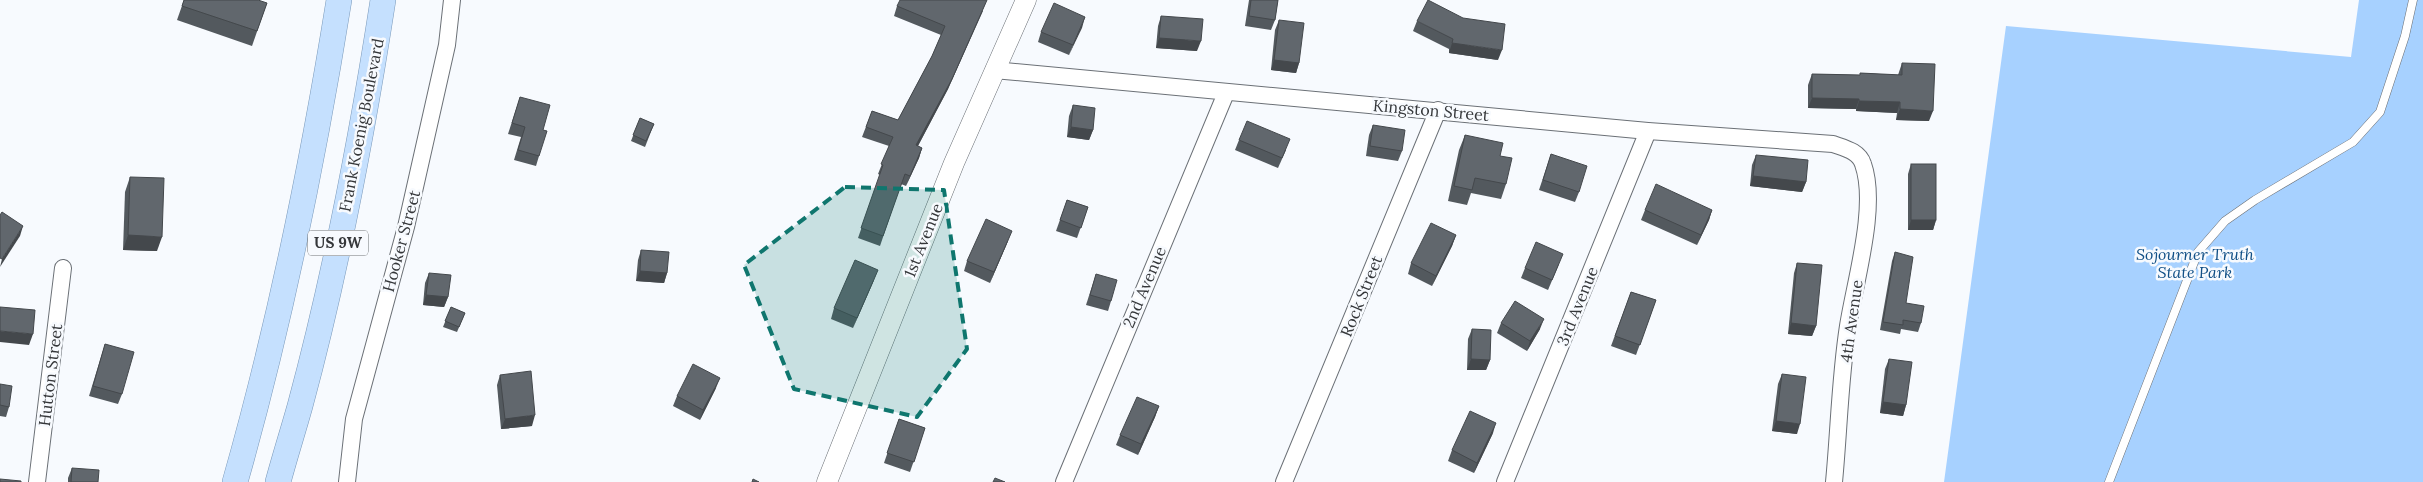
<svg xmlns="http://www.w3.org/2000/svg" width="2423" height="482" font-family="Lora,serif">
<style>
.green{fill:#a7d1ff}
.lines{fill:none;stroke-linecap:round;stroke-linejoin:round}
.service-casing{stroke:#6b7076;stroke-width:9}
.minor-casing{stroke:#6b7076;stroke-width:18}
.tertiary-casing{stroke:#6b7076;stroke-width:21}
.primary-casing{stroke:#7998b9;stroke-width:26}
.service{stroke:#fff;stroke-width:8}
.minor{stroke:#fff;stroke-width:16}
.tertiary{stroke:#fff;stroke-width:20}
.primary{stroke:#c5e0fe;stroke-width:25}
.wall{fill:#53595e}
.shaded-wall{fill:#44484c}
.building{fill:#61676d;stroke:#44484c}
.marked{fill:#0f766e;fill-opacity:0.2;stroke:#0f766e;stroke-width:4;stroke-dasharray:10 6;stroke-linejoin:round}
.labels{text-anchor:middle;stroke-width:5;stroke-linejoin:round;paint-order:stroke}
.shield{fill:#f7fafe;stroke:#6f7275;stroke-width:1}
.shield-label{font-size:15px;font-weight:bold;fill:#35373a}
.street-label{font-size:16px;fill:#35373a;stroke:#f7fafe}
.park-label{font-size:16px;font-style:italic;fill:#104f86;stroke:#f7fafe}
</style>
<rect width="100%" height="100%" fill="#f7fafe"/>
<path class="green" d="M2359 0H2423V482H1944L2006 26 2351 57Z"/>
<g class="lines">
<g class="service-casing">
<path id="service" d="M2109 482 2198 252 2225 221 2255 200 2353 142 2380 112 2405 36 2413 0"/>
</g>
<g class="minor-casing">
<g id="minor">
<path d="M994 70 1648 131 1833 144C1844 148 1859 151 1863 164 1878 206 1855 281 1848 326 1840 377 1839 430 1834 482"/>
<path d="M37 482 63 268"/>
<path d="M347 482 354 419 406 227 447 45 452 0"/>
<path d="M1064 482 1226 93"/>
<path d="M1284 482 1438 110"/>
<path d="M1505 482 1648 131"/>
</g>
</g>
<g class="tertiary-casing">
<path id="tertiary" d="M827 482 954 163 1026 0"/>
</g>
<g class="primary-casing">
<g id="primary">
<path d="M235 482C280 324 313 162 339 0"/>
<path d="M278 482C285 456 293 431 300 406 336 273 362 136 383 0"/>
</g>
</g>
<use href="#service" class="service"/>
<use href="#minor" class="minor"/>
<use href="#tertiary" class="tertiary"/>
<use href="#primary" class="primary"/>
</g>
<g class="wall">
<path d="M184 0 267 3 252 46 177 20Z"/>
<path d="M1249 0H1278L1275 20 1271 30 1245 26Z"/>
<path d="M897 6 983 11 948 89 918 146 922 148 919 158 906 186 901 184 880 246 858 238 880 175 878 174 889 146 862 137 872 111 898 120 932 56 941 35 894 16Z"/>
<path d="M1161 16 1197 51 1156 48 1158 26Z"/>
<path d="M1085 17 1069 55 1038 42 1041 32Z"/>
<path d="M1279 20 1299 63 1296 73 1271 70 1275 30Z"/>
<path d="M1417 21 1498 60 1449 53V49L1413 31Z"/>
<path d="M1902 63 1929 121 1896 120 1897 113 1856 111V109L1808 108V85L1812 74 1860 75V73L1898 75Z"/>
<path d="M520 97 543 130 539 156 536 166 514 160 521 137 508 134Z"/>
<path d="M1073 105 1093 130 1089 140 1067 137 1069 116Z"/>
<path d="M640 118 654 124 645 147 631 141Z"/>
<path d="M1373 125 1402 151 1398 161 1366 156 1369 135Z"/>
<path d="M1465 135 1500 156 1506 184 1501 199 1471 193 1467 205 1448 201 1459 150Z"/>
<path d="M1239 140 1286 150 1278 168 1235 150Z"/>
<path d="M1551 154 1579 192 1575 202 1539 190Z"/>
<path d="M1756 155 1806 182 1802 192 1750 186 1752 165Z"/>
<path d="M1911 164 1936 220 1933 230H1908V174Z"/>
<path d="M130 177 157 251 123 250 125 192Z"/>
<path d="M1067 200 1088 207 1077 238 1056 231Z"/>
<path d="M1645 210H1712L1709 220 1697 245 1641 220Z"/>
<path d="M1456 235 1452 246 1432 286 1408 274 1411 263Z"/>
<path d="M1008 241 990 283 964 271 967 261Z"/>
<path d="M641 250 667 273 664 283 636 281 638 260Z"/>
<path d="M1895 252 1906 303 1921 323 1918 332 1901 329 1900 334 1880 330 1892 261Z"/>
<path d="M1797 263 1816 326 1812 336 1788 334 1794 273Z"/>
<path d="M1559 264 1548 290 1521 278 1525 268Z"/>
<path d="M429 273 448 297 444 307 423 305 425 283Z"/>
<path d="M1096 274 1111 301 1108 311 1086 305Z"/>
<path d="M874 280 853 328 831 319 834 308Z"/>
<path d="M1631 292 1656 300 1636 355 1611 346Z"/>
<path d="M451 307 465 313 457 332 443 327Z"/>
<path d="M1501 323 1540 329 1527 351 1497 333Z"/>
<path d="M1472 329 1490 360 1486 370H1467L1468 339Z"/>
<path d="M105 344 122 394 118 404 89 396Z"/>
<path d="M1889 359 1906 405 1903 416 1880 413 1885 369Z"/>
<path d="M1782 374 1797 434 1772 431 1778 384Z"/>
<path d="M500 375 532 426 501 429 497 385Z"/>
<path d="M0 384 9 407 6 417 0 416Z"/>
<path d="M716 388 700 420 673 406 677 396Z"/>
<path d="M1159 406 1155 417 1138 455 1116 445 1120 435Z"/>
<path d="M899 419 925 428 910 472 884 463Z"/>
<path d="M1493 433 1474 473 1448 461 1452 450Z"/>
<path d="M72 468 98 482H68V478Z"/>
</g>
<g class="shaded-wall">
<path d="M987 0 948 89 913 155 916 145Z"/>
<path d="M1085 17 1082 28 1069 55 1073 45Z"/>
<path d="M1159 38 1201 41 1197 51 1156 48Z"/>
<path d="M1452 43 1502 50 1498 60 1449 53Z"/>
<path d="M1274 60 1299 63 1296 73 1271 70Z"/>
<path d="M1812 98 1859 99 1856 109 1808 108Z"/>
<path d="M1859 101 1900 102 1897 113 1856 111Z"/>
<path d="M1900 109 1933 111 1929 121 1896 120Z"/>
<path d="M1071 127 1093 130 1089 140 1067 137Z"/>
<path d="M922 148 919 158 906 186 910 176Z"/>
<path d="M1753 176 1806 182 1802 192 1750 186Z"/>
<path d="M1712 210 1709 220 1697 245 1701 235Z"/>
<path d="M1911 220H1936L1933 230H1908Z"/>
<path d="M23 226 20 236 0 267 2 259Z"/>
<path d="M1012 231 1008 241 990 283 994 272Z"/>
<path d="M128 235 162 237 157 251 123 250Z"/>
<path d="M1456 235 1452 246 1432 286 1436 276Z"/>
<path d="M878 270 874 280 853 328 857 318Z"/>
<path d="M640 271 667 273 664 283 636 281Z"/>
<path d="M426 295 448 297 444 307 423 305Z"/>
<path d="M1544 319 1540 329 1527 351 1530 341Z"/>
<path d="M1791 323 1816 326 1812 336 1788 334Z"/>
<path d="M0 331 33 334 29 345 0 342Z"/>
<path d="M1471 359 1490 360 1486 370H1467Z"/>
<path d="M720 378 716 388 700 420 703 410Z"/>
<path d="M1883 402 1906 405 1903 416 1880 413Z"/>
<path d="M1159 406 1155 417 1138 455 1141 444Z"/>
<path d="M535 415 532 426 501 429 505 419Z"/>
<path d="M1776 421 1800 424 1797 434 1772 431Z"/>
<path d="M1496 423 1493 433 1474 473 1477 463Z"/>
</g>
<g class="building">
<path d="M184 0H258L267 3 257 31 182 6Z"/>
<path d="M900 0H987L952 79 916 145 922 148 910 176 905 174 883 236 861 228 883 165 881 164 893 137 866 127 872 111 898 120 932 56 945 26 897 6Z"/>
<path d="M1251 0H1278L1275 20 1249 16Z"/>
<path d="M1428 0 1463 18 1505 24 1502 50 1452 43 1453 39 1417 21Z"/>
<path d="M1054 3 1085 17 1073 45 1041 32Z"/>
<path d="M1161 16 1203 19 1201 41 1159 38Z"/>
<path d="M1279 20 1304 23 1299 63 1274 60Z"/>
<path d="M1902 63 1935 64 1933 111 1900 109V102L1859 101V99L1812 98V74L1860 75V73L1902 75Z"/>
<path d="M520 97 550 105 543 130 547 131 539 156 518 150 525 127 512 123Z"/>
<path d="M1073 105 1095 108 1093 130 1071 127Z"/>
<path d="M640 118 654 124 646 141 633 135Z"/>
<path d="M1247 121 1290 139 1282 158 1239 140Z"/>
<path d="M1373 125 1405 130 1402 151 1370 146Z"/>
<path d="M1465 135 1503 143 1500 156 1512 158 1506 184 1475 178 1472 190 1454 186Z"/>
<path d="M1551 154 1587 166 1579 192 1543 180Z"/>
<path d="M1756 155 1808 160 1806 182 1753 176Z"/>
<rect x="1911" y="164" width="25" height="56"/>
<path d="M130 177 164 178 162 237 128 235Z"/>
<path d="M1656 184 1712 210 1701 235 1645 210Z"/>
<path d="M1067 200 1088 207 1081 228 1060 220Z"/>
<path d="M2 212 23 226 2 259 0 258V215Z"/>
<path d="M986 219 1012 231 994 272 967 261Z"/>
<path d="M1431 223 1456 235 1436 276 1411 263Z"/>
<path d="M1536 242 1563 254 1552 280 1525 268Z"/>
<path d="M641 250 669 252 667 273 640 271Z"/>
<path d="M1895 252 1913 257 1906 303 1924 306 1921 323 1903 320V325L1883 322Z"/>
<path d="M855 260 878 270 857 318 834 308Z"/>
<path d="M1797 263 1822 265 1816 326 1791 323Z"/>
<path d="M429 273 451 275 448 297 426 295Z"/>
<path d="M1096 274 1117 280 1111 301 1090 295Z"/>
<path d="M1631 292 1656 300 1640 345 1615 336Z"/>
<path d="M1515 301 1544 319 1530 341 1501 323Z"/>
<path d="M0 307 35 310 33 334 0 331V335Z"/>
<path d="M451 307 465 313 459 327 445 321Z"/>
<path d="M1472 329 1491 330 1490 360 1471 359Z"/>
<path d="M105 344 134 352 122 394 93 386Z"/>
<path d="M1889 359 1912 362 1906 405 1883 402Z"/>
<path d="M693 364 720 378 703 410 677 396Z"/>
<path d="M531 371 535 415 505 419 500 375Z"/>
<path d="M1782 374 1806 377 1800 424 1776 421Z"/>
<path d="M0 384 12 386 9 407 0 405Z"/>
<path d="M1137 397 1159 406 1141 444 1120 435Z"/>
<path d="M1470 411 1496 423 1477 463 1452 450Z"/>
<path d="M899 419 925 428 914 462 887 453Z"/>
<path d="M72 468 99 470 98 482H71Z"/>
<path d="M995 478 1005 482H993Z"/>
<path d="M0 479 21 481V482H0Z"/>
<path d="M753 479 759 482H752Z"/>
</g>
<path class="marked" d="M845 187 944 190 967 349 917 417 794 389 744 265Z"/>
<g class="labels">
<rect class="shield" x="308" y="230.5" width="60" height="25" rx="4"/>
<g class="shield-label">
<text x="338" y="248">US 9W</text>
</g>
<g class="street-label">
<text transform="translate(1431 110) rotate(5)" y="6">Kingston Street</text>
<text transform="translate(361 125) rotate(-79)" y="6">Frank Koenig Boulevard</text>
<text transform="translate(923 240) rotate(-68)" y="6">1st Avenue</text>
<text transform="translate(401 241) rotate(-75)" y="6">Hooker Street</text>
<text transform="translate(1144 287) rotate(-67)" y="6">2nd Avenue</text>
<text transform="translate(1361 296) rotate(-68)" y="6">Rock Street</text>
<text transform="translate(1577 306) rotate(-68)" y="6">3rd Avenue</text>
<text transform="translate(1851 321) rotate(-82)" y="6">4th Avenue</text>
<text transform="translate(50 375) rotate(-83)" y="6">Hutton Street</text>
</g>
<g class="park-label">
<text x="2195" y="260">Sojourner Truth<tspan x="2195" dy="18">State Park</tspan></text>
</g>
</g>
</svg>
